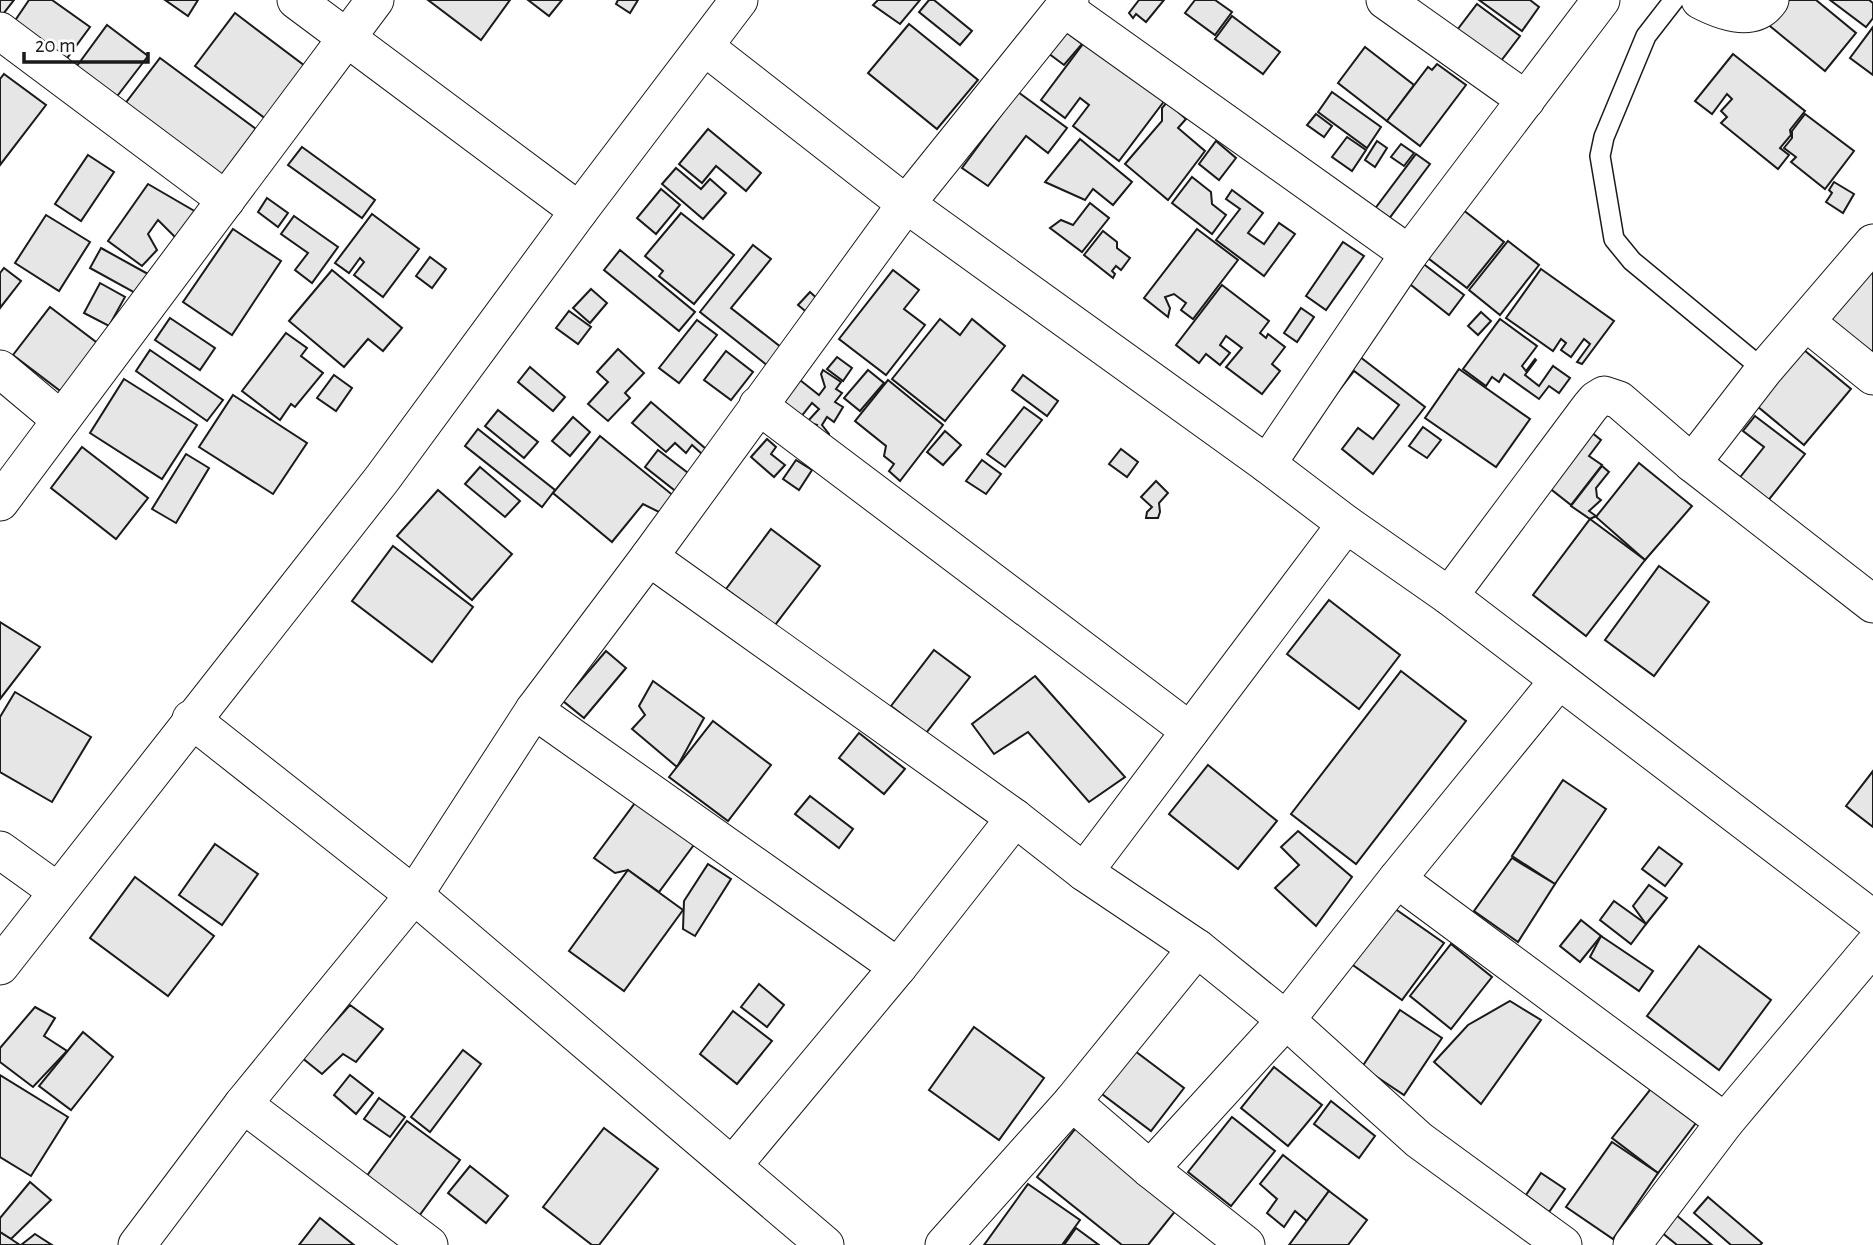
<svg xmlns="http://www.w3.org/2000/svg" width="1873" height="1245" font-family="'Alegreya Sans',sans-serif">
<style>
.building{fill:#e6e6e6;stroke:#1a1a1a;stroke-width:2}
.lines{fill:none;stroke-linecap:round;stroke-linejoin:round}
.service-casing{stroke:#1a1a1a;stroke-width:22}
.minor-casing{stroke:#1a1a1a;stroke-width:39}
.service{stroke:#fff;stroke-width:19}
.minor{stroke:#fff;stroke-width:37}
</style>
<rect width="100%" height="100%" fill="#fff"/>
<g class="building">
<path d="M0 0H14L0 18Z"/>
<path d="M29 0H52L90 27 62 65 10 28Z"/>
<path d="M165 0H198L188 16Z"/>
<path d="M428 0H510L481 40Z"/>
<path d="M528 0H562L549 16Z"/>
<path d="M618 0H638L630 13 616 4Z"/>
<path d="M878 0H920L900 24 873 5Z"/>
<path d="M929 0H934L972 31 960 45 919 12Z"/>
<path d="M1139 0H1164L1146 22 1136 14 1133 18 1129 13Z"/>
<path d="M1195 0H1215L1232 12 1215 35 1185 13Z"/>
<path d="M1479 0H1530L1539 7 1522 31Z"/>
<path d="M1775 0H1816L1856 33 1825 71 1760 18Z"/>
<path d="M1830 0H1869L1873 3V18L1866 27Z"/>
<path d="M1477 4 1520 36 1494 70 1451 38Z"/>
<path d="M235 13 305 66 266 119 195 66Z"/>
<path d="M1232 16 1280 52 1263 74 1215 39Z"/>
<path d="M909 24 978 80 937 129 868 73Z"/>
<path d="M107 25 148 56 115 99 74 70Z"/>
<path d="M1873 27V75L1850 58Z"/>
<path d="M1065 31 1082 44 1064 65 1048 53Z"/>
<path d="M1086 40 1165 100 1119 161 1073 126 1089 105 1080 98 1065 118 1041 100Z"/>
<path d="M1365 47 1414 85 1387 121 1338 83Z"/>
<path d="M1733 54 1805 111 1790 130 1791 135 1780 148 1789 155 1778 169 1721 123 1727 117 1721 111 1732 99 1727 94 1712 114 1695 101Z"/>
<path d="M160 58 256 129 218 180 121 109Z"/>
<path d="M1437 64 1466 85 1420 146 1387 121 1428 67 1432 70Z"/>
<path d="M4 74 46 105 0 165V79Z"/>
<path d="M1018 92 1067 128 1048 153 1026 136 988 186 962 168Z"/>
<path d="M1332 92 1381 127 1367 148 1318 112Z"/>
<path d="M1167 102 1186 119 1178 128 1205 151 1168 200 1125 164 1162 121V108Z"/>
<path d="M1316 114 1332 126 1324 137 1307 125Z"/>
<path d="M1805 114 1854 151 1825 189 1791 162 1796 157 1784 148 1792 138V131Z"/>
<path d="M708 129 761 173 746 191 716 166 702 183 679 164Z"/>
<path d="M1347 137 1366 150 1352 171 1332 157Z"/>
<path d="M1080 139 1132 182 1113 205 1093 189 1085 200 1045 182Z"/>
<path d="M1216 141 1236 158 1219 180 1199 164Z"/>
<path d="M1377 141 1387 148 1375 167 1365 160Z"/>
<path d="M1401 144 1414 153 1404 166 1391 157Z"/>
<path d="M302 147 375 200 362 218 288 165Z"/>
<path d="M1416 154 1430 164 1385 224 1371 214Z"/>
<path d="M88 155 114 172 81 221 55 204Z"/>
<path d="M676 168 701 189 710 179 726 193 703 219 662 184Z"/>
<path d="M1192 177 1211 192 1212 204 1226 215 1212 234 1172 203Z"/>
<path d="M1834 182 1854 194 1843 213 1826 202 1832 193 1829 190Z"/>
<path d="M148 184 203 216 181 243 158 220 148 234 157 250 142 266 108 241Z"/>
<path d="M661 189 680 205 656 234 637 218Z"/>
<path d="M1232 190 1263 213 1248 233 1264 244 1279 223 1295 234 1264 276 1216 240 1240 209 1226 199Z"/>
<path d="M267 198 288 213 278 227 258 212Z"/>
<path d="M1090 203 1109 218 1082 252 1050 228 1061 220 1073 225Z"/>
<path d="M1462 209 1504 242 1467 288 1424 255Z"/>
<path d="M681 213 734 255 694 304 659 276 663 271 645 256Z"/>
<path d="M372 214 419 249 383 297 354 275 364 262 360 258 349 273 335 263Z"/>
<path d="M46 215 90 242 59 291 15 263Z"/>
<path d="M294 216 338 247 312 283 295 270 308 253 281 234Z"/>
<path d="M233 229 281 261 232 335 183 302Z"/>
<path d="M1197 229 1238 260 1193 319 1181 310 1186 303 1174 294 1165 297 1170 308 1168 317 1144 298Z"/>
<path d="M1103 231 1117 242V248L1130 258 1121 270 1116 266 1112 271 1115 274 1113 278 1084 255Z"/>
<path d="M1508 241 1539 265 1500 315 1469 290Z"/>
<path d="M1343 242 1364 256 1326 310 1306 296Z"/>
<path d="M753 245 771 259 731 308 782 348 768 366 700 312Z"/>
<path d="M101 248 148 274 137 294 90 268Z"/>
<path d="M620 250 695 312 679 331 604 270Z"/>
<path d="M430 257 446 269 432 288 416 276Z"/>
<path d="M1873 261V352L1866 361 1821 325Z"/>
<path d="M1421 262 1464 295 1449 315 1406 281Z"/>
<path d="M4 268 21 281 0 308V273Z"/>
<path d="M1541 269 1614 321 1582 364 1577 362 1590 344 1584 339 1571 357 1561 350 1566 343 1561 339 1553 351 1506 318Z"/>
<path d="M332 270 402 328 383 351 368 339 344 367 289 321Z"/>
<path d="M893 270 919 290 904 309 925 325 886 375 839 339Z"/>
<path d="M100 283 125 297 109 326 84 313Z"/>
<path d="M1222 285 1269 321 1260 333 1266 338 1268 334 1285 347 1272 364 1280 371 1262 394 1226 367 1242 348 1226 336 1220 345 1230 353 1220 365 1206 354 1199 363 1176 345Z"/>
<path d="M591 289 607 303 590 323 573 308Z"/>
<path d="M810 292 821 302 810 315 798 305Z"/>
<path d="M50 307 100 345 63 393 13 355Z"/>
<path d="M1301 308 1314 317 1297 342 1284 333Z"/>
<path d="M569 311 591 327 578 344 556 328Z"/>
<path d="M1481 312 1491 321 1478 335 1468 326Z"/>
<path d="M170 318 215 348 200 370 155 340Z"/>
<path d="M940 319 960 335 972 319 1005 346 945 421 892 379Z"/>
<path d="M1500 319 1537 346 1522 366 1526 371 1535 359 1536 360 1525 375 1539 386 1553 366 1570 378 1559 393 1549 386 1539 399 1504 374 1499 382 1492 377 1486 386 1463 369Z"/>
<path d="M697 320 717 335 679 383 659 368Z"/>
<path d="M286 333 307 348 301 356 323 373 295 407 291 404 280 420 242 391Z"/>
<path d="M618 349 644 373 625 393 630 398 608 421 588 404 608 382 597 372Z"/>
<path d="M150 350 223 400 207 421 136 371Z"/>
<path d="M1804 350 1851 389 1804 445 1757 406Z"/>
<path d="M726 351 753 372 731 400 704 380Z"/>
<path d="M1355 353 1425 407 1373 474 1342 449 1358 428 1373 439 1399 405 1354 371 1334 397Z"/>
<path d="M837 357 852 368 843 381 827 369Z"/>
<path d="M530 367 565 397 553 411 518 382Z"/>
<path d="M1459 369 1530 419 1496 467 1425 418Z"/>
<path d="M823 370 841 382 836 389 842 393 835 402 843 407 834 422 827 417 822 425 829 434 828 438 814 434 817 425 807 422 819 409 812 403 800 418 780 402 800 380 819 395 825 387 821 374Z"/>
<path d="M868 370 884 383 860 411 844 398Z"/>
<path d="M334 375 352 388 336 411 317 398Z"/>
<path d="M1023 375 1058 401 1047 416 1012 390Z"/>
<path d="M124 379 197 425 162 479 90 433Z"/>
<path d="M888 380 943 425 900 481 889 471 894 464 884 456 886 446 855 421Z"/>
<path d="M233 395 307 443 273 494 199 447Z"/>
<path d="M651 402 706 449 702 454 692 445 686 453 675 443 666 452 632 423Z"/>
<path d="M1024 407 1042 420 1005 467 987 454Z"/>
<path d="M498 410 538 442 524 458 485 426Z"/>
<path d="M1755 416 1805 454 1759 512 1730 490 1764 447 1743 431Z"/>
<path d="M573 417 590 432 570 456 552 441Z"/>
<path d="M1423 427 1441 440 1427 458 1409 446Z"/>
<path d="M1586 428 1601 440 1589 456 1602 465 1571 505 1543 483Z"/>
<path d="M478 429 555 490 542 507 465 446Z"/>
<path d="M945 431 961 445 943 465 927 452Z"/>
<path d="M600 436 675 497 661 513 643 504 612 542 553 493Z"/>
<path d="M767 439 776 447 771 454 785 465 774 477 751 457Z"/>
<path d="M82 447 148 498 116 539 51 488Z"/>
<path d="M1121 449 1138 462 1127 477 1109 464Z"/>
<path d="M658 450 692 476 678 493 645 467Z"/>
<path d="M186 454 209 468 176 523 152 509Z"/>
<path d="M796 460 812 470 799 490 783 479Z"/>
<path d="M982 460 1001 474 986 494 966 481Z"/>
<path d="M1639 463 1692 506 1645 560 1596 517Z"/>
<path d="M1602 466 1609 472 1596 488 1597 497 1601 500 1589 511 1596 516 1590 519 1571 506Z"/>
<path d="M480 467 520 501 505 517 465 484Z"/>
<path d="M1156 481 1168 493 1159 503 1160 512 1158 518H1146L1147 512 1152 507 1141 497Z"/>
<path d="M438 490 512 554 472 600 397 536Z"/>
<path d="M1590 519 1645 560 1586 636 1533 595Z"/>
<path d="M771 529 820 566 775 625 726 589Z"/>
<path d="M393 546 473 607 432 662 352 601Z"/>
<path d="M1659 566 1709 602 1654 676 1605 640Z"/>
<path d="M1329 600 1400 655 1359 709 1287 654Z"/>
<path d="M0 622 40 647 0 699Z"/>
<path d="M934 650 970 677 926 733 891 706Z"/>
<path d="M606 651 626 668 584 718 563 701Z"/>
<path d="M1401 671 1466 721 1356 864 1291 814Z"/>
<path d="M1035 676 1125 777 1089 802 1028 732 994 754 972 724Z"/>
<path d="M653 681 704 718 677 767 632 729 645 715 639 706Z"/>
<path d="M15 692 91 737 52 802 0 772V717Z"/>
<path d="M713 721 771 765 728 821 669 777Z"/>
<path d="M859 733 905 769 884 794 839 758Z"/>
<path d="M1208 765 1277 821 1238 869 1169 814Z"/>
<path d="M1873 771V827L1846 806Z"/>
<path d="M1563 780 1606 809 1555 884 1512 856Z"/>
<path d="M810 796 853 829 839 848 795 814Z"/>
<path d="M638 799 696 842 659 892 628 870 615 873 594 858Z"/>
<path d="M1298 831 1352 877 1316 926 1275 888 1299 865 1281 847Z"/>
<path d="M215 844 258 874 222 925 179 895Z"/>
<path d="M1659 847 1682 864 1665 886 1642 869Z"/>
<path d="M1512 858 1555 884 1518 942 1474 911Z"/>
<path d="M708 864 731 879 695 936 683 929 684 901Z"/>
<path d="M628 870 683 910 624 991 569 951Z"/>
<path d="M135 877 214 936 168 996 90 938Z"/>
<path d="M1649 885 1667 898 1646 924 1633 906Z"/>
<path d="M1614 901 1646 924 1631 944 1600 920Z"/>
<path d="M1391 906 1444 943 1402 1000 1350 963Z"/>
<path d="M1581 920 1601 936 1580 962 1560 946Z"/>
<path d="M1601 936 1653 971 1639 991 1590 957Z"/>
<path d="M1451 944 1492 977 1451 1029 1410 996Z"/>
<path d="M1699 946 1771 1000 1719 1070 1647 1016Z"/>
<path d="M759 984 784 1005 767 1027 741 1007Z"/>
<path d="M1510 1001 1541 1020 1481 1104 1434 1062 1468 1025Z"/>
<path d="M350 1005 383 1029 356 1062 343 1054 322 1074 296 1053 315 1025 326 1032Z"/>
<path d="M35 1007 55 1018 44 1036 67 1051 33 1087 0 1062V1048Z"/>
<path d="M1400 1010 1442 1038 1404 1095 1362 1067Z"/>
<path d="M733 1011 772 1041 737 1084 700 1054Z"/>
<path d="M974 1027 1044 1078 999 1140 929 1090Z"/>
<path d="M83 1032 113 1057 71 1110 39 1086Z"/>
<path d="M463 1050 481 1064 430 1132 411 1117Z"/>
<path d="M1135 1051 1184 1088 1151 1131 1102 1094Z"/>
<path d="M1274 1067 1322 1105 1288 1146 1241 1108Z"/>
<path d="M0 1075 68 1117 31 1176 0 1157Z"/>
<path d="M350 1075 373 1093 356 1114 334 1095Z"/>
<path d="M1654 1085 1699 1119 1658 1173 1612 1138Z"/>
<path d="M379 1098 405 1117 390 1137 364 1119Z"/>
<path d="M1331 1101 1375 1136 1359 1158 1314 1124Z"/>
<path d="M1232 1117 1275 1151 1231 1206 1188 1172Z"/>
<path d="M407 1121 460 1160 419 1216 366 1177Z"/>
<path d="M604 1128 658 1169 599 1245H592L543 1207Z"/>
<path d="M1076 1128 1177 1209 1148 1245H1122L1037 1177Z"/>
<path d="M1612 1142 1658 1173 1613 1239 1566 1207Z"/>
<path d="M1283 1155 1329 1191 1307 1221 1295 1211 1284 1227 1267 1213 1277 1199 1260 1184Z"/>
<path d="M470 1166 508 1196 486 1223 448 1193Z"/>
<path d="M1541 1173 1565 1189 1549 1212 1526 1195Z"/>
<path d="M30 1182 51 1200 11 1239 0 1232V1218Z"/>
<path d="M1028 1184 1080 1220 1062 1245H984Z"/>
<path d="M1329 1191 1367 1220 1348 1245H1289Z"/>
<path d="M1708 1197 1762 1243 1760 1245H1731L1694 1213Z"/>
<path d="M1669 1209 1712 1245H1677L1655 1227Z"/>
<path d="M320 1218 354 1245H299Z"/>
<path d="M1076 1228 1099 1245H1064Z"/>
<path d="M0 1232 11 1239 20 1245H0Z"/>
<path d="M35 1234 52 1245H21Z"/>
</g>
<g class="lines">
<g class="service-casing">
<path id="service" d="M1674 0 1646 36 1604 137 1600 156 1614 239 1632 261 1764 370"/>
</g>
<g class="minor-casing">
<g id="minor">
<path d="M296 0 579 211"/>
<path d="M1385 0 1526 100"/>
<path d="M1700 0C1721 11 1753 24 1770 0"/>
<path d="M1064 8 1409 254"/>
<path d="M0 31 226 200"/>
<path d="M705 47 906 204 1267 464 1346 524 1449 596 1873 919"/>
<path d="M1806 322 1873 376"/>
<path d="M0 369 61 420"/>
<path d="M758 405 1190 731"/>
<path d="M1692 463 1764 370 1873 243"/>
<path d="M1267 464 1409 254 1601 0"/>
<path d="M0 502 375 0"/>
<path d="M649 557 1015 818 1084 872 1197 948 1286 1020 1419 1140 1563 1245"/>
<path d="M1449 596 1590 407 1596 400 1604 395 1619 400 1692 463 1873 604"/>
<path d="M534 710 898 967"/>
<path d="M191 719 414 895 825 1245"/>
<path d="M0 850 57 891"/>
<path d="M1084 872 1346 524"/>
<path d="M1397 879 1725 1122"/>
<path d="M0 966 382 479 579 211 739 0"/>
<path d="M1072 1102 1150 1169 1246 1245"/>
<path d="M243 1104 429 1245"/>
<path d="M733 1165 898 967 1015 818"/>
<path d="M1150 1169 1286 1020 1397 879 1559 680"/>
<path d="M137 1245 243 1104 414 895 534 710 649 557 906 204 1070 0"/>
<path d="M944 1245 1072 1102 1197 948"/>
<path d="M1632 1245 1725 1122 1873 946"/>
</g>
</g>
<use href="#service" class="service"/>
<use href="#minor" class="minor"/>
</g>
<path d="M24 52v10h124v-10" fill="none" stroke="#1a1a1a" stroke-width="3.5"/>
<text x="35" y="52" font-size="21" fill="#1a1a1a" stroke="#ffffff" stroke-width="5" paint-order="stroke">20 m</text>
</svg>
